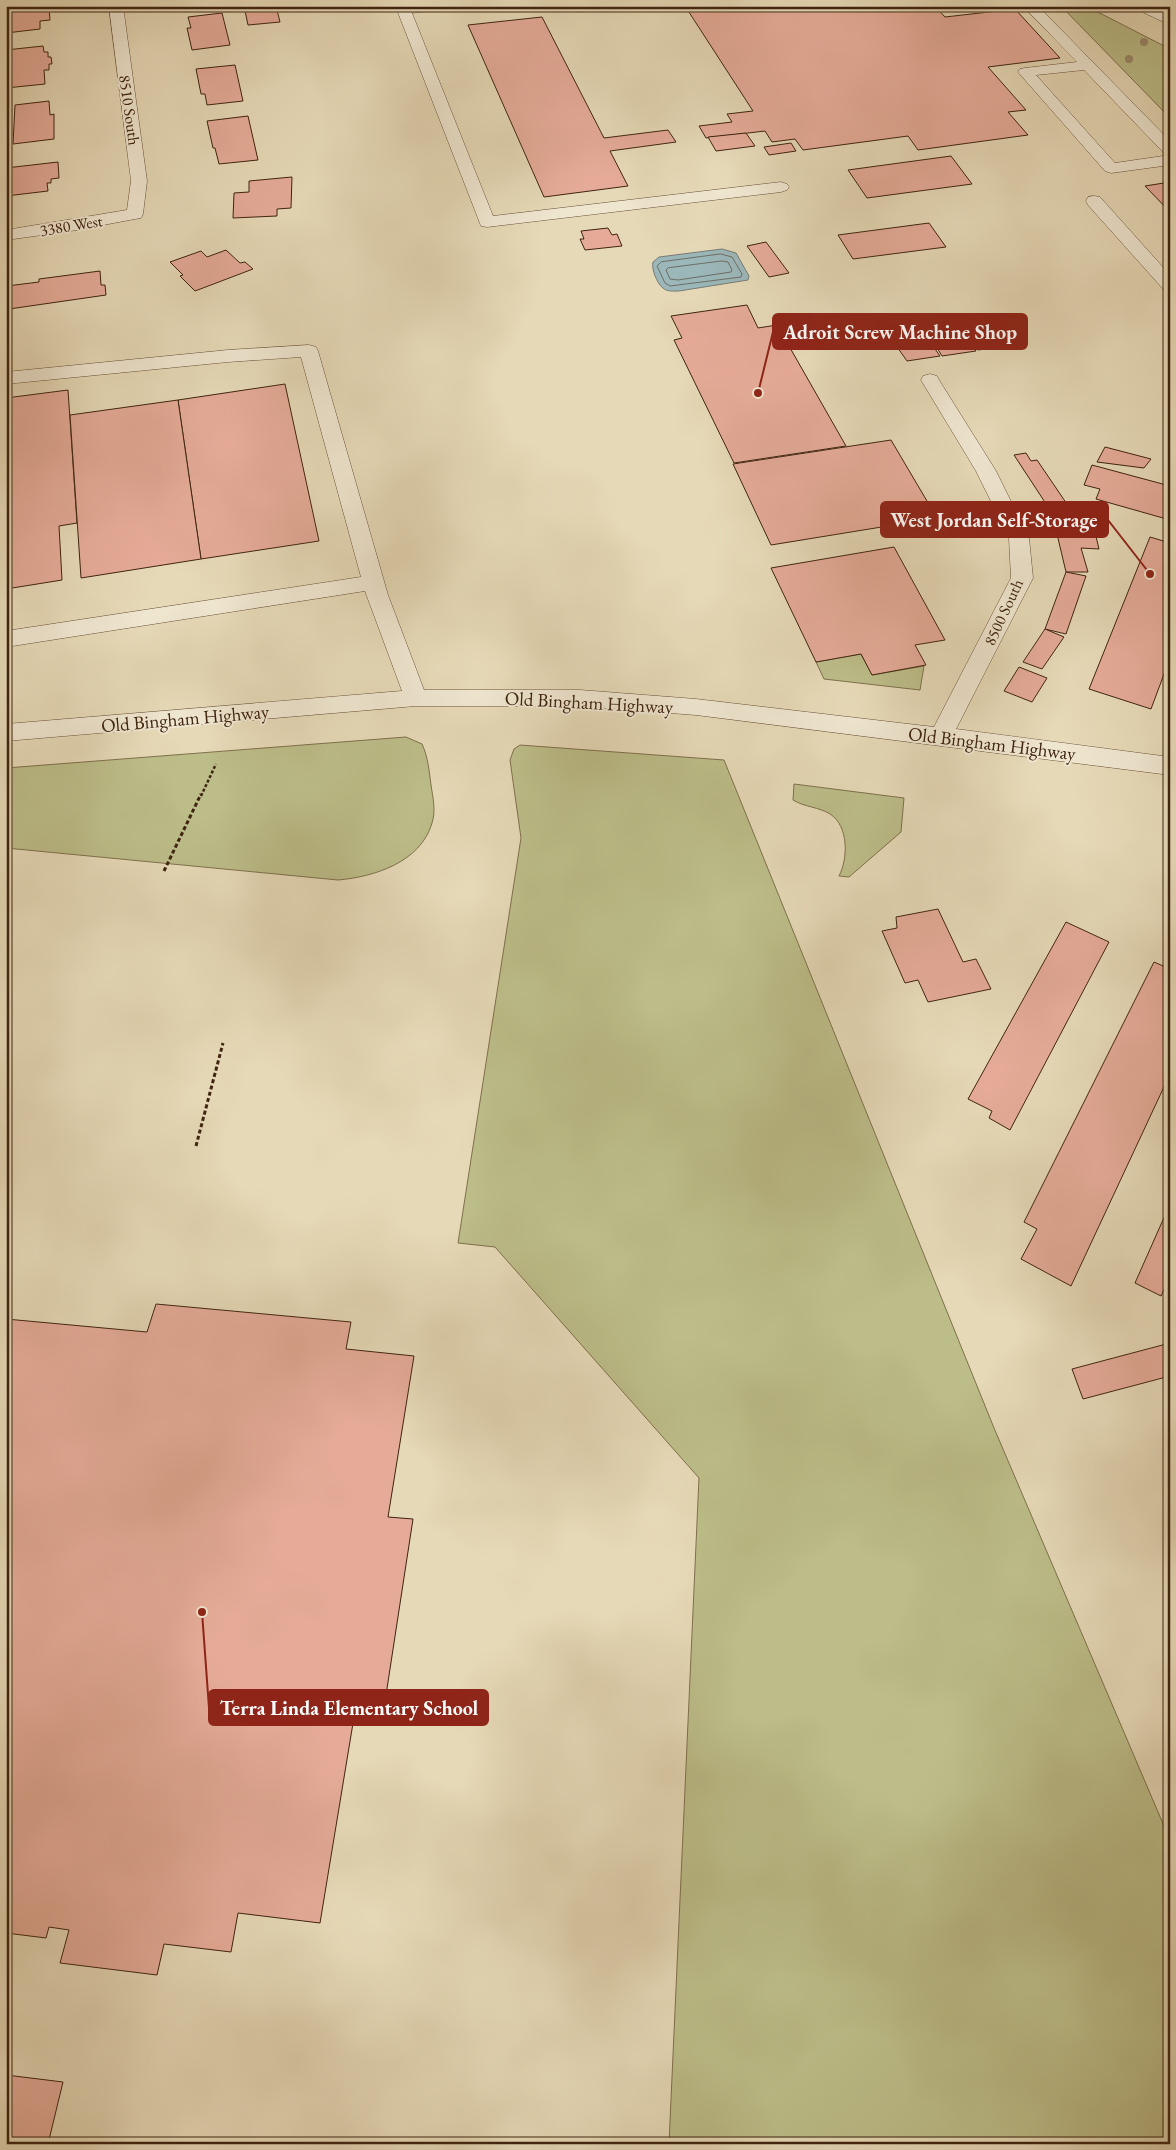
<svg xmlns="http://www.w3.org/2000/svg" width="1176" height="2150" font-family="'EB Garamond',serif">
<style>
.green{fill:#bcbd89;stroke:#7e704c}
.water{fill:#9bb7b9;stroke:#767c75}
.lines{fill:none;stroke-linecap:round;stroke-linejoin:round}
.shore{stroke:#6d6e64;stroke-width:1}
.building{fill:#e5ab98;stroke:#3f2410}
.minor-casing{stroke:#69513a;stroke-width:1}
.path-far1{stroke:#3f2410;stroke-width:2.5;stroke-dasharray:3 2;stroke-linecap:butt}
.path{stroke:#3f2410;stroke-width:3;stroke-dasharray:4 2.5;stroke-linecap:butt}
.minor{fill:#efe6d0;fill-rule:evenodd}
.tree{fill:#9b8a6c}
.labels{text-anchor:middle;stroke-width:4;stroke-linejoin:round;paint-order:stroke}
.far-street-label{font-size:16px;fill:#3f2410;stroke:#efe6d0}
.street-label{font-size:19px;fill:#3f2410;stroke:#efe6d0}
.leader{fill:none;stroke:#8f2418;stroke-width:2}
.callout-dot{fill:#8f2418;stroke:#efe6d0;stroke-width:2}
.callout{fill:#8f2418;stroke:#8f2418;stroke-width:2}
.callout-label{font-size:20px;text-anchor:middle;font-weight:bold;fill:#fff}
</style>
<rect width="100%" height="100%" fill="#e6d9b7"/>
<filter id="stains"><feTurbulence type="fractalNoise" baseFrequency=".004" numOctaves="4"/><feColorMatrix values="0 0 0 0 .2 0 0 0 0 .09 0 0 0 0 .02 0 0 0 .5 -.17"/></filter>
<radialGradient id="worn" r=".72"><stop offset=".6" stop-color="#630" stop-opacity="0"/><stop offset="1" stop-color="#630" stop-opacity=".3"/></radialGradient>
<g class="green">
<path d="M1061 6H1086L1170 49V118Z"/>
<path d="M861 654 872 675 924 666 920 690 824 679 816 662Z"/>
<path d="M406 737 422 744C428 757 429 770 431 785 433 798 436 811 432 823 421 862 374 877 338 880L6 848V768Z"/>
<path d="M520 745 724 760 994 1428 1170 1840V2144H669L699 1478 495 1247 458 1243 521 838 510 760 514 749Z"/>
<path d="M794 784 904 798 901 832 849 877 839 876C848 859 849 826 830 814 819 807 804 807 793 800Z"/>
</g>
<path class="water" d="M722 249 736 253 749 276 748 280 679 291C674 291 667 292 663 288 657 284 651 268 653 262L659 257Z"/>
<g class="lines">
<g class="shore">
<path d="M721 254 732 257 742 274 741 277 670 286 665 283 657 266 661 262Z"/>
<path d="M722 261 728 262 732 270 731 272 678 280 670 279 666 270 668 268Z"/>
</g>
</g>
<g class="building">
<path d="M244 6H276L280 22 248 25Z"/>
<path d="M685 6H935L945 17 1015 9 1060 58 988 67 1026 110 1008 112 1028 135 918 150 908 136 803 150 795 139 772 142 765 131 706 138 699 126 732 122 727 114 753 111Z"/>
<path d="M49 7 50 20 40 21V29L6 33V11Z"/>
<path d="M222 13 230 45 192 50 187 28H191L188 17Z"/>
<path d="M542 17 604 138 668 130 676 142 610 151 628 186 544 197 468 25Z"/>
<path d="M43 46 44 52H48V57H51L52 64H49V70H44L45 84 6 88V50Z"/>
<path d="M235 65 243 101 207 105 205 94H201L196 69Z"/>
<path d="M49 101 50 115 54 114V139L13 144 15 105Z"/>
<path d="M248 116 258 160 219 164 215 148H213L207 121Z"/>
<path d="M746 133 755 146 716 151 708 137Z"/>
<path d="M791 143 796 151 769 155 764 147Z"/>
<path d="M951 156 972 184 867 198 848 170Z"/>
<path d="M58 162 59 178 51 179V183H47L48 191 6 196V168Z"/>
<path d="M292 177 291 208 277 209V216L233 218 234 193 249 192V181Z"/>
<path d="M1170 182V212L1145 186Z"/>
<path d="M929 223 946 247 853 259 838 235Z"/>
<path d="M608 228 612 235 617 234 622 246 585 250 580 239H584L581 231Z"/>
<path d="M766 242 789 273 769 277 747 246Z"/>
<path d="M226 250 240 263 245 262 253 269 195 291 180 276 183 275 170 262 201 251 207 257Z"/>
<path d="M100 271 101 285H105L106 295 9 309 7 286 39 282V279Z"/>
<path d="M747 305 758 328 777 325 846 446 734 463 674 340 682 338 671 316Z"/>
<path d="M999 329 1011 345 978 350 967 333Z"/>
<path d="M964 334 976 351 942 356 931 338Z"/>
<path d="M928 339 940 356 907 361 895 344Z"/>
<path d="M285 384 319 541 201 559 178 400Z"/>
<path d="M68 390 77 523 59 526 62 580 6 589V398Z"/>
<path d="M178 400 201 559 81 578 70 415Z"/>
<path d="M891 440 937 518 771 545 733 464Z"/>
<path d="M1105 447 1151 459 1144 468 1097 462Z"/>
<path d="M1026 453 1031 461 1037 460 1071 510 1052 513 1014 455Z"/>
<path d="M1092 465 1170 486V520L1096 499 1100 489 1084 485Z"/>
<path d="M1052 513H1071L1074 524H1093L1099 549 1081 548 1088 572H1066Z"/>
<path d="M1150 537 1170 543V658L1151 709 1089 689Z"/>
<path d="M894 547 945 640 915 645 926 665 872 675 861 654 816 662 771 568Z"/>
<path d="M1066 572 1086 576 1066 634 1045 629Z"/>
<path d="M1045 629 1064 637 1042 669 1023 662Z"/>
<path d="M1019 667 1047 678 1032 702 1004 691Z"/>
<path d="M938 909 963 962 976 959 991 989 928 1002 918 980 905 983 882 931 897 928 896 917Z"/>
<path d="M1066 922 1109 942 1010 1130 989 1118 992 1111 968 1099Z"/>
<path d="M1154 962 1170 969V1074L1071 1286 1021 1259 1037 1229 1024 1222Z"/>
<path d="M1170 1204V1277L1161 1296 1135 1283Z"/>
<path d="M156 1304 351 1322 346 1349 414 1356 388 1517 413 1519 384 1708 356 1705 320 1923 238 1913 231 1952 164 1944 157 1975 60 1963 69 1930 49 1927 46 1938 6 1933V1910L12 1891H6V1319L147 1332Z"/>
<path d="M1170 1343V1376L1083 1399 1072 1369Z"/>
<path d="M6 2075 63 2082 48 2144H6Z"/>
</g>
<g class="lines">
<g class="minor-casing">
<g id="minor">
<path d="M109 6H123L147 181 143 214 141 218 135 219 71 231 6 240V230L127 210 131 181Z"/>
<path d="M443 6 436 10 412 13 493 216 781 182 787 184 789 187 787 190 781 192 487 227 481 226 397 10 402 6Z"/>
<path d="M1023 6H1038L1170 141V155L1164 153 1084 70 1036 75 1115 163 1170 155V165L1111 173 1105 171 1018 72 1020 69 1025 68 1077 62Z"/>
<path d="M1134 6H1152L1170 15V25L1136 9Z"/>
<path d="M1094 196 1100 197 1170 275V291L1164 290 1088 205 1086 201 1088 197Z"/>
<path d="M309 345 316 347 318 351 388 595 424 690H580L696 699 934 727 1011 578 1009 538 976 471 921 380 923 376 930 374 937 376 939 380 996 471 1029 538 1033 578 956 729 1170 757V775L696 715 580 706H416L6 741V724L402 691 365 591 6 647V631L361 577 301 357 228 362 6 384V372L228 350Z"/>
</g>
</g>
<path class="path-far1" d="M201 796 216 764"/>
<g class="path">
<path d="M164 871 201 794"/>
<path d="M196 1146 223 1043"/>
</g>
<use href="#minor" class="minor"/>
</g>
<g class="tree">
<circle cx="1144" cy="42" r="4"/>
<circle cx="1129" cy="59" r="4"/>
</g>
<g class="labels">
<g class="far-street-label">
<text transform="translate(130 110) rotate(82)" y="6">8510 South</text>
<text transform="translate(71 225) rotate(-9)" y="6">3380 West</text>
<text transform="translate(1003 612) rotate(-65)" y="6">8500 South</text>
</g>
<g class="street-label">
<text transform="translate(589 702) rotate(3)" y="7">Old Bingham Highway</text>
<text transform="translate(185 718) rotate(-5)" y="7">Old Bingham Highway</text>
<text transform="translate(992 743) rotate(7)" y="7">Old Bingham Highway</text>
</g>
</g>
<path class="leader" d="M758 393L773 332M1150 574L1108 520M202 1612L209 1708"/>
<g class="callout-dot">
<circle cx="758" cy="393" r="5"/>
<circle cx="1150" cy="574" r="5"/>
<circle cx="202" cy="1612" r="5"/>
</g>
<g class="callout">
<rect x="773" y="314" width="254" height="35" rx="5"/>
<rect x="881" y="502" width="227" height="35" rx="5"/>
<rect x="209" y="1690" width="279" height="35" rx="5"/>
</g>
<g class="callout-label">
<text x="900" y="339">Adroit Screw Machine Shop</text>
<text x="994" y="527">West Jordan Self-Storage</text>
<text x="349" y="1715">Terra Linda Elementary School</text>
</g>
<rect width="1176" height="2150" fill="none" stroke="#e6d9b7" stroke-width="25"/>
<rect x="8" y="8" width="1161" height="2135" fill="none" stroke="#3f2410" stroke-width="2.5"/>
<rect x="12" y="12" width="1151" height="2125" fill="none" stroke="#3f2410"/>
<rect width="100%" height="100%" filter="url(#stains)"/>
<rect width="100%" height="100%" fill="url(#worn)"/>
</svg>
